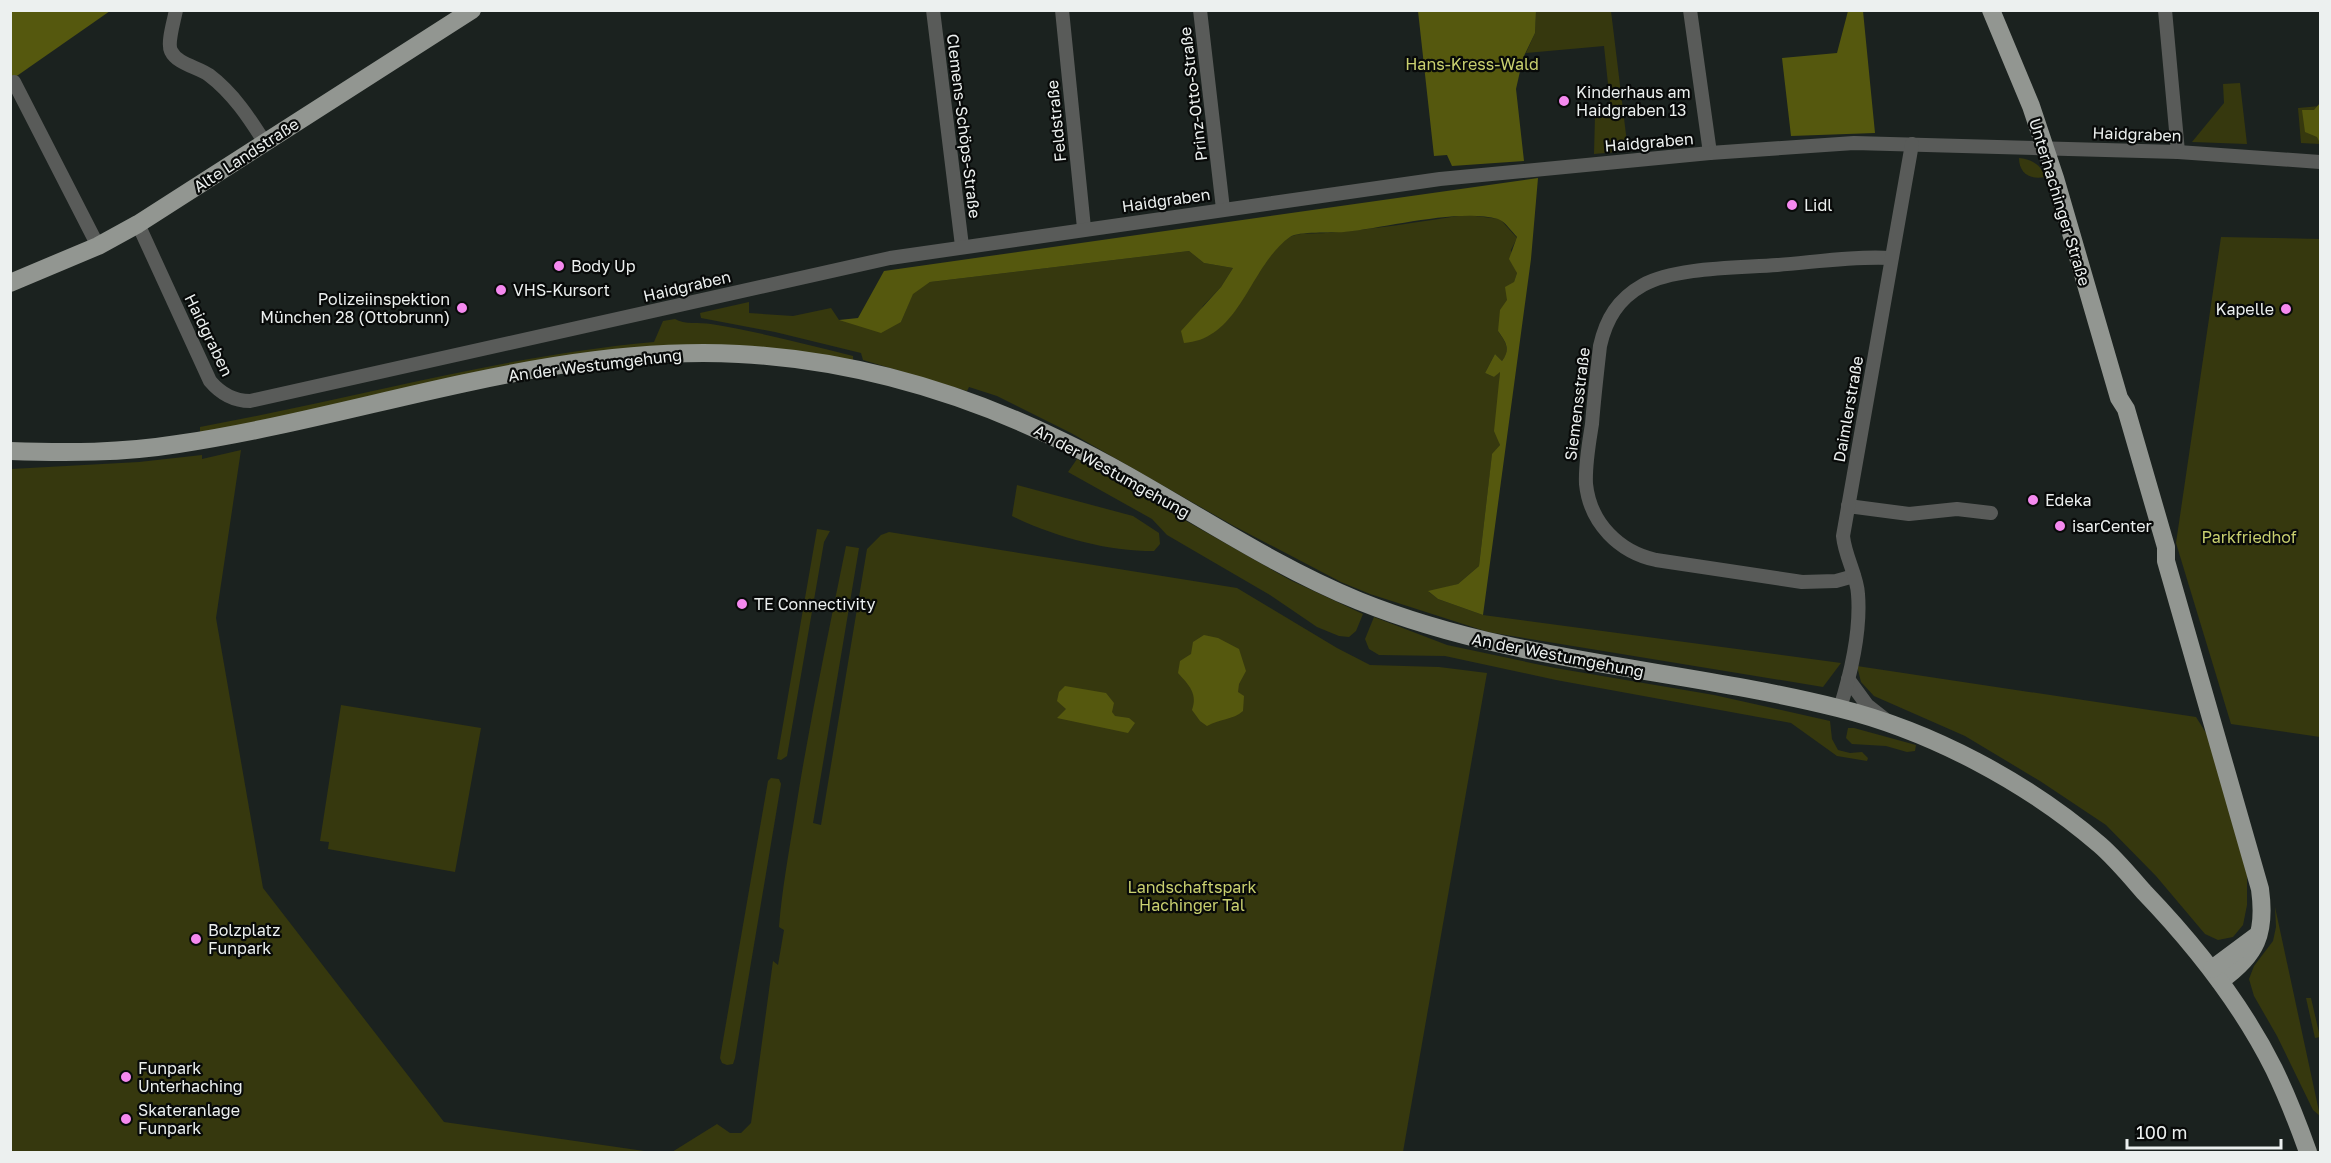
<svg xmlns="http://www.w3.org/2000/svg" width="2331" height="1163" font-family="'Golos Text',sans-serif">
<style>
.green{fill:#36380e}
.forest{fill:#55580e}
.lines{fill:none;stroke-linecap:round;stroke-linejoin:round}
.minor{stroke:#595b59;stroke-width:14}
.major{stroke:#929691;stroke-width:18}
.poi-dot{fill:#f589ef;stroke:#080a09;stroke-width:2}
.labels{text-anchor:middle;stroke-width:4.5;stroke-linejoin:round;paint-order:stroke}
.park-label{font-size:16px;fill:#c9d06f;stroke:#080a09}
.poi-label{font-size:16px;fill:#ecf0ef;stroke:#080a09;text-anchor:start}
.street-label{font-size:16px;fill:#ecf0ef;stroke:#080a09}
</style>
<rect width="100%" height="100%" fill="#1b221f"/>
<g class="green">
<path d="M1536 11H1611L1628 151 1594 154 1595 116 1611 112 1604 46 1526 53 1535 33Z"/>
<path d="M2240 83 2247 144 2192 142 2224 103 2223 84Z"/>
<path d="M2320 106V144L2301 143 2298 108Z"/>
<path d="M2019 158C2031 159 2042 165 2045 177 2031 180 2019 174 2019 158Z"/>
<path d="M1467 215 1500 219 1517 238 1511 250 1517 273 1498 331C1506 343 1511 349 1502 361L1495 354 1485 373 1494 377 1500 371 1497 435 1500 445 1492 455 1479 566 1458 584 1429 592 1438 599 1483 615 1841 663 1823 687 1488 632 1370 594 1341 582 1234 526 1071 433 997 396 969 387 967 391 863 360 861 353 775 332 701 318 700 313 749 302V313L793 316 831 308 839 320 901 322 913 293 930 282 1189 251 1204 263 1233 268 1221 287 1203 306 1184 342C1242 339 1247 264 1290 237 1298 232 1317 234 1326 233 1373 230 1421 221 1467 215Z"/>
<path d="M2221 237 2320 239V737L2231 724 2176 543Z"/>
<path d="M675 319C684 325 700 322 711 324 759 332 806 344 853 356V360L697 348 200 434V427C352 399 499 356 654 342L663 321Z"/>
<path d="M241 450 216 618 263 888 444 1122 651 1152H11V469L139 462 202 455V459Z"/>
<path d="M1077 459 1290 580 1363 614 1356 631 1349 637 1339 636 1317 627 1270 595 1167 535 1152 519 1068 472Z"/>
<path d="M1017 485 1133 516 1159 533 1160 544 1154 551C1106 551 1056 537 1012 516Z"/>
<path d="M817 529 830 531 824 542 787 756 781 760 777 759Z"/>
<path d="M889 532 1237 588 1337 648 1370 665 1439 667 1487 673 1403 1152H672L717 1124 730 1133H741L751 1123 773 961 778 965 784 930 779 927C782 889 789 852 795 814 809 724 828 635 846 546L859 548 813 823 821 825 867 549 881 535Z"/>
<path d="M1374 617 1447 645 1555 668 1714 695 1830 721 1832 739 1838 750 1850 753 1862 752 1868 758 1867 761 1837 756 1791 723 1556 680 1445 656 1379 655 1369 649 1365 639Z"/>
<path d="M1857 666 2196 717 2213 744 2247 875V905L2243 925 2233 937 2218 940 2205 934 2156 876 2106 825 2040 781 1965 736 1874 696 1861 682Z"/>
<path d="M341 705 481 728 455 872 328 849 329 842 320 841Z"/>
<path d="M1848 728H1854L1916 745 1915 751 1907 752 1886 746 1852 744 1846 738Z"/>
<path d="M771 778 779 779 781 784 735 1058 733 1064 727 1065 722 1063 720 1058 768 781Z"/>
<path d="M2275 907 2320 1116 2313 1110 2277 1036 2254 996 2249 979 2254 966 2273 941 2276 927Z"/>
<path d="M2306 998H2311L2320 1037 2315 1038Z"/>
</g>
<g class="forest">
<path d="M11 11H110L11 80Z"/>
<path d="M1418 11H1536L1535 33 1523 58 1516 89 1524 161 1452 166 1447 155 1434 156Z"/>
<path d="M1848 11H1863L1875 133 1791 136 1782 58 1837 53Z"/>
<path d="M2320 103V143L2317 137 2305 132 2302 110H2314Z"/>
<path d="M1538 178 1531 259 1483 615 1438 599 1428 591 1458 584 1479 566 1492 454 1500 445 1494 431 1500 372 1494 377 1485 373 1495 354 1502 361C1511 349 1506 342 1498 331L1500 310 1507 300 1505 287 1514 282 1517 273 1509 259 1517 237C1512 232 1505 221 1498 219 1459 208 1386 228 1344 232 1332 233 1298 231 1290 237 1249 266 1241 339 1184 343L1181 331 1221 287 1233 268 1204 263 1189 251 930 282 913 294 901 322 881 333 839 320 858 318 884 271Z"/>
<path d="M1204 635 1218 638 1239 649 1246 671 1239 684 1238 692 1244 696 1243 711C1233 720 1219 719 1207 726L1200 721 1192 710C1198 694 1189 685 1178 673L1180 661 1191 654 1193 642Z"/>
<path d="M1065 686 1106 693 1114 703 1112 712 1115 716 1129 718 1135 723 1128 733 1057 718 1066 709 1057 701 1059 692Z"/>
</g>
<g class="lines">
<g class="minor">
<path d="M176 10C174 21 167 43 171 51 177 64 198 67 209 75 233 93 250 119 265 143"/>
<path d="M933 10 962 246"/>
<path d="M1062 10 1084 228"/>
<path d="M1200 10 1223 209"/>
<path d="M1690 10 1710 153"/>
<path d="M2165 10 2178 152"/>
<path d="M14 82 98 246"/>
<path d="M138 224 210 381C221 394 233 401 250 401L890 258 1440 179 1710 153 1854 143 2178 152 2320 162"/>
<path d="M1848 506 1909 514 1957 509 1991 513"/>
<path d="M1854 576 1836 581 1802 582 1656 560C1619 552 1590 523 1586 484 1585 464 1589 443 1592 424 1594 398 1597 372 1600 346 1606 319 1618 299 1643 285 1675 267 1740 268 1777 265 1815 262 1854 256 1891 258"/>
<path d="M1848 679 1867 705 1886 720"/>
<path d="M1840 708C1851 673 1861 631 1858 594 1857 575 1845 557 1843 536L1912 144"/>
</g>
<g class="major">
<path d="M1991 10 2031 106 2055 178 2119 398 2126 409 2166 547V561L2260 889C2266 933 2257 955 2220 981"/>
<path d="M10 283 98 246 138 224 472 10"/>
<path d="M10 451C67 453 122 453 178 444 365 416 548 344 739 354 852 360 961 392 1062 441 1164 490 1254 558 1359 601 1513 663 1678 668 1838 708 1931 731 2027 782 2100 845 2116 859 2130 876 2144 892 2195 945 2241 1003 2274 1069 2287 1096 2298 1124 2308 1152"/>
<path d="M2212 969 2255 937"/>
</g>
</g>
<g class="poi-dot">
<circle cx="1564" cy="101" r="6"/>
<circle cx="1792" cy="205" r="6"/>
<circle cx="559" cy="266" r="6"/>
<circle cx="501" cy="290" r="6"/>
<circle cx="462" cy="308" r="6"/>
<circle cx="2286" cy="309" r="6"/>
<circle cx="2033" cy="500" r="6"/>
<circle cx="2060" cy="526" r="6"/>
<circle cx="742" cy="604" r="6"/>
<circle cx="196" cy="939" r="6"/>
<circle cx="126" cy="1077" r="6"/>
<circle cx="126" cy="1119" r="6"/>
</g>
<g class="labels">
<g class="park-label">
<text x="1472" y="70">Hans-Kress-Wald</text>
<text x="2249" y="543">Parkfriedhof</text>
<text x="1192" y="893">Landschaftspark<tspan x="1192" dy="18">Hachinger Tal</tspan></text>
</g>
<g class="poi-label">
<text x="1576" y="98">Kinderhaus am<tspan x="1576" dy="18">Haidgraben 13</tspan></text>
<text x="1804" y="211">Lidl</text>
<text x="571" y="272">Body Up</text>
<text x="513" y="296">VHS-Kursort</text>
<text x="450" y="305" text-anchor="end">Polizeiinspektion<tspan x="450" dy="18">München 28 (Ottobrunn)</tspan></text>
<text x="2274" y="315" text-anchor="end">Kapelle</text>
<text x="2045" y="506">Edeka</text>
<text x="2072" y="532">isarCenter</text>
<text x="754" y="610">TE Connectivity</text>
<text x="208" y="936">Bolzplatz<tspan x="208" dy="18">Funpark</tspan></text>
<text x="138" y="1074">Funpark<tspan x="138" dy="18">Unterhaching</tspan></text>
<text x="138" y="1116">Skateranlage<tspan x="138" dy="18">Funpark</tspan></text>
</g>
<g class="street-label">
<text transform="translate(1193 94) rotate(-97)" y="6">Prinz-Otto-Straße</text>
<text transform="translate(1056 121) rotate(-96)" y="6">Feldstraße</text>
<text transform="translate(964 126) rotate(83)" y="6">Clemens-Schöps-Straße</text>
<text transform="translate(2137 134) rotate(2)" y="6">Haidgraben</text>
<text transform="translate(1649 142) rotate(-5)" y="6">Haidgraben</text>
<text transform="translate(246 155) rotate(-33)" y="6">Alte Landstraße</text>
<text transform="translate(1166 200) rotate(-8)" y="6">Haidgraben</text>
<text transform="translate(2060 202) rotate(73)" y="6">Unterhachinger Straße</text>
<text transform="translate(687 286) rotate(-13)" y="6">Haidgraben</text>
<text transform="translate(209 335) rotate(64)" y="6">Haidgraben</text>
<text transform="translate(595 365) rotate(-7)" y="6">An der Westumgehung</text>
<text transform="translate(1577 404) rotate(-83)" y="6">Siemensstraße</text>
<text transform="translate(1848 409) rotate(-80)" y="6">Daimlerstraße</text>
<text transform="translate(1112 471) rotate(29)" y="6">An der Westumgehung</text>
<text transform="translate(1558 655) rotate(11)" y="6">An der Westumgehung</text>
</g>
</g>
<rect width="2331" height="1163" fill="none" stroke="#ecf0ef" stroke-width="24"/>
<path d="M2127 1139v9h154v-9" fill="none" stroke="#ecf0ef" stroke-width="3"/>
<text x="2136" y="1139" font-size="18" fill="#ecf0ef" stroke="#080a09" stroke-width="4.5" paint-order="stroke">100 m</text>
</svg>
